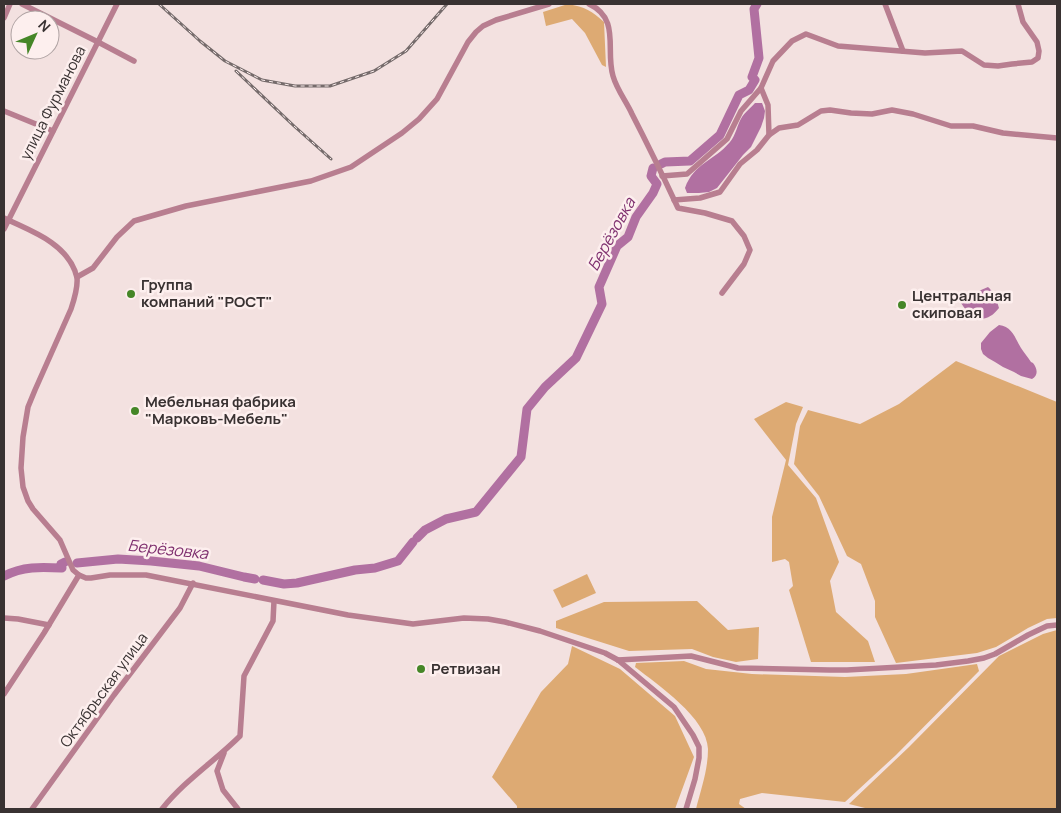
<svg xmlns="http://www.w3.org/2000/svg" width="1061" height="813" font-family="Manrope,sans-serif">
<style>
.green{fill:#ddaa73}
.water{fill:#b170a1}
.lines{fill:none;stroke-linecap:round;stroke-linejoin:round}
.river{stroke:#b170a1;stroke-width:9}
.minor{stroke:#b87e90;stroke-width:5.5}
.rail-casing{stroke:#756b6b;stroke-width:3}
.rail{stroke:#fdefee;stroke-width:1;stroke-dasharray:4;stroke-linecap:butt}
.poi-dot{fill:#458627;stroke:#fdefee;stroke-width:2}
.labels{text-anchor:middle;stroke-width:5;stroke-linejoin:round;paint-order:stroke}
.street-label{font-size:15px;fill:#393232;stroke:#fdefee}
.poi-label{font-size:15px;font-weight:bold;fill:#393232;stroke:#fdefee;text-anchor:start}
.water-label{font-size:16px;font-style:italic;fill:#7f306f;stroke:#fdefee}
</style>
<rect width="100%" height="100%" fill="#f3e1e0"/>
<g class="green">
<path d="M568 4C585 7 592 11 604 22L606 67 602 65 585 33 572 19 546 26 543 12Z"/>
<path d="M956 361 1057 402V618L1047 619 1028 628 996 647 977 653 896 663 875 617V601L861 564 847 556 819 496 794 464 800 426 808 410 860 424 899 404Z"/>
<path d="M786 402 803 407 796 424 788 465 816 498 839 562 830 581 836 612 868 641 875 662H811L789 590 793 586 789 562 785 559 772 562V517L786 460 754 419Z"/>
<path d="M587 574 596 593 562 608 553 590Z"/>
<path d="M697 601 728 630 759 627 758 659 736 662 713 657 692 649 629 651 556 628V621L604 602Z"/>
<path d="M1057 630V809H869L849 804 909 747 999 656 1043 634Z"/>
<path d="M572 646 620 669 675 716 694 757 675 809H517V806L492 777 541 692 568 664Z"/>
<path d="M684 661 706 669 752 674 845 677 906 674 977 664 979 671 896 755 845 802 762 793 740 799 739 804 746 809H696C701 789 708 770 708 749 707 718 658 685 635 667L636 663Z"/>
</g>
<g class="water">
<path d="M755 103H762L765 111 764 118 761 127 751 147 743 155 717 188 709 192 699 193H687L685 188C694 163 714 161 730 142 736 135 737 125 742 117 745 112 751 108 755 103Z"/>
<path d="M988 287C993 291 997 301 999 308 985 326 971 319 961 303L981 290Z"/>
<path d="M999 325C1012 326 1015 338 1021 348 1024 353 1028 357 1031 362L1033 363C1037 368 1039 375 1032 379L1021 376 1014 372 1003 367 995 362 988 358 983 354 981 349V343L990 332Z"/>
</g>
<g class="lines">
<g class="river">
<path d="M661 164 665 162 690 161 720 135 739 95 749 90 755 80 752 77 759 58 754 9 757 4"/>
<path d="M417 538 425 530 446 519 476 512 521 457 527 409 545 387 576 358 602 304 599 287 617 246 628 237 636 217 653 193 657 184 651 176 653 168"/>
<path d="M77 563 118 559 151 561 199 566 244 577 255 579"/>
<path d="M4 576C23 566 41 567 62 568L61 564 65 562"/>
<path d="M263 580 284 584 297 583 355 570 375 568 398 561 413 542"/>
</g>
<g class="minor">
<path d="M22 4 98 42 134 61"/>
<path d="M589 4C621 19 605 50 613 76 617 90 626 101 632 114 648 145 663 176 678 208L705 213 732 221 744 236 750 250 744 264 722 293"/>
<path d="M885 4 903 51"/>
<path d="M4 18 10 4"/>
<path d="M4 111 53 131"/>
<path d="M769 135 779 128 798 125 821 111 830 110 851 113 872 114 892 110 913 114 951 126H973L1003 133 1057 138"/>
<path d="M662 176 687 174 727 139 741 111 761 88"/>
<path d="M674 200 700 198 720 192 740 164 757 150 769 135 768 105 761 88 773 61 792 41 806 34 838 46 925 53 962 51 984 65 998 66 1012 64 1032 62 1038 58 1039 51 1037 42 1023 22 1018 4"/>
<path d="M4 218C30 231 63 241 75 271 75 272 77 277 77 278 78 288 74 300 71 309L35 390 28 407 23 437 21 468 23 487 28 501 33 509 60 540 73 570 79 575 86 578H91L110 575H146L348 615 413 624 464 618 488 619 505 622 540 631 605 653 618 660 674 707 693 735 699 747V758L695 779 686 809"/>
<path d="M4 229 117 4"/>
<path d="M77 277 93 268 117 237 134 221 186 206 311 181 351 167 402 133 419 119 437 99 468 42 476 32 483 26 496 20 549 4"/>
<path d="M4 618 18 619 49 625"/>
<path d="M618 660 691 656 738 668 829 670H847L936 665 968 661 984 658 995 654 1028 635 1047 626 1057 625"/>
<path d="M4 694 44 633 79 575"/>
<path d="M224 753 217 771 223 790 238 809"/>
<path d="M32 809 114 695 180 608 193 583"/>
<path d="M162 809C184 781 215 761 240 736L244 676 273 621 274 601"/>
</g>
<g class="rail-casing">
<g id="rail">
<path d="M159 4 200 41 225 61 262 80 295 86H330L374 71 406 51 447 4"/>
<path d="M236 71 294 126 331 159"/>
</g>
</g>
<use href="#rail" class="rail"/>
</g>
<g class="poi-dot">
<circle cx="131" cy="294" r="5"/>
<circle cx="902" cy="305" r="5"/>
<circle cx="135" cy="411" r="5"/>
<circle cx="421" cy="669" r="5"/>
</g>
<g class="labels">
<g class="street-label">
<text transform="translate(53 103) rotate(-63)" y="5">улица Фурманова</text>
<text transform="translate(104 690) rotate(-54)" y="5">Октябрьская улица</text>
</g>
<g class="poi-label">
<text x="141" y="290">Группа<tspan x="141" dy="17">компаний "РОСТ"</tspan></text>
<text x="912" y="301">Центральная<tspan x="912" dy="17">скиповая</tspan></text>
<text x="145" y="407">Мебельная фабрика<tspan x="145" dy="17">"Марковъ-Мебель"</tspan></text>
<text x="431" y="674">Ретвизан</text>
</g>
<g class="water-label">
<text transform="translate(611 234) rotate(-61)" y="6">Берёзовка</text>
<text transform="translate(168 549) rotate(6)" y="6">Берёзовка</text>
</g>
</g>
<rect width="1061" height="813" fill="none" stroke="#393232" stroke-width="10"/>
<g transform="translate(35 35) rotate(46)"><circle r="24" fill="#fdefee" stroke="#afa3a3"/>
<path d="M0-4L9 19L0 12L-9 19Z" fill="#458627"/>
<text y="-8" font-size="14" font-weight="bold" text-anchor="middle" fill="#393232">N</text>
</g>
</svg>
